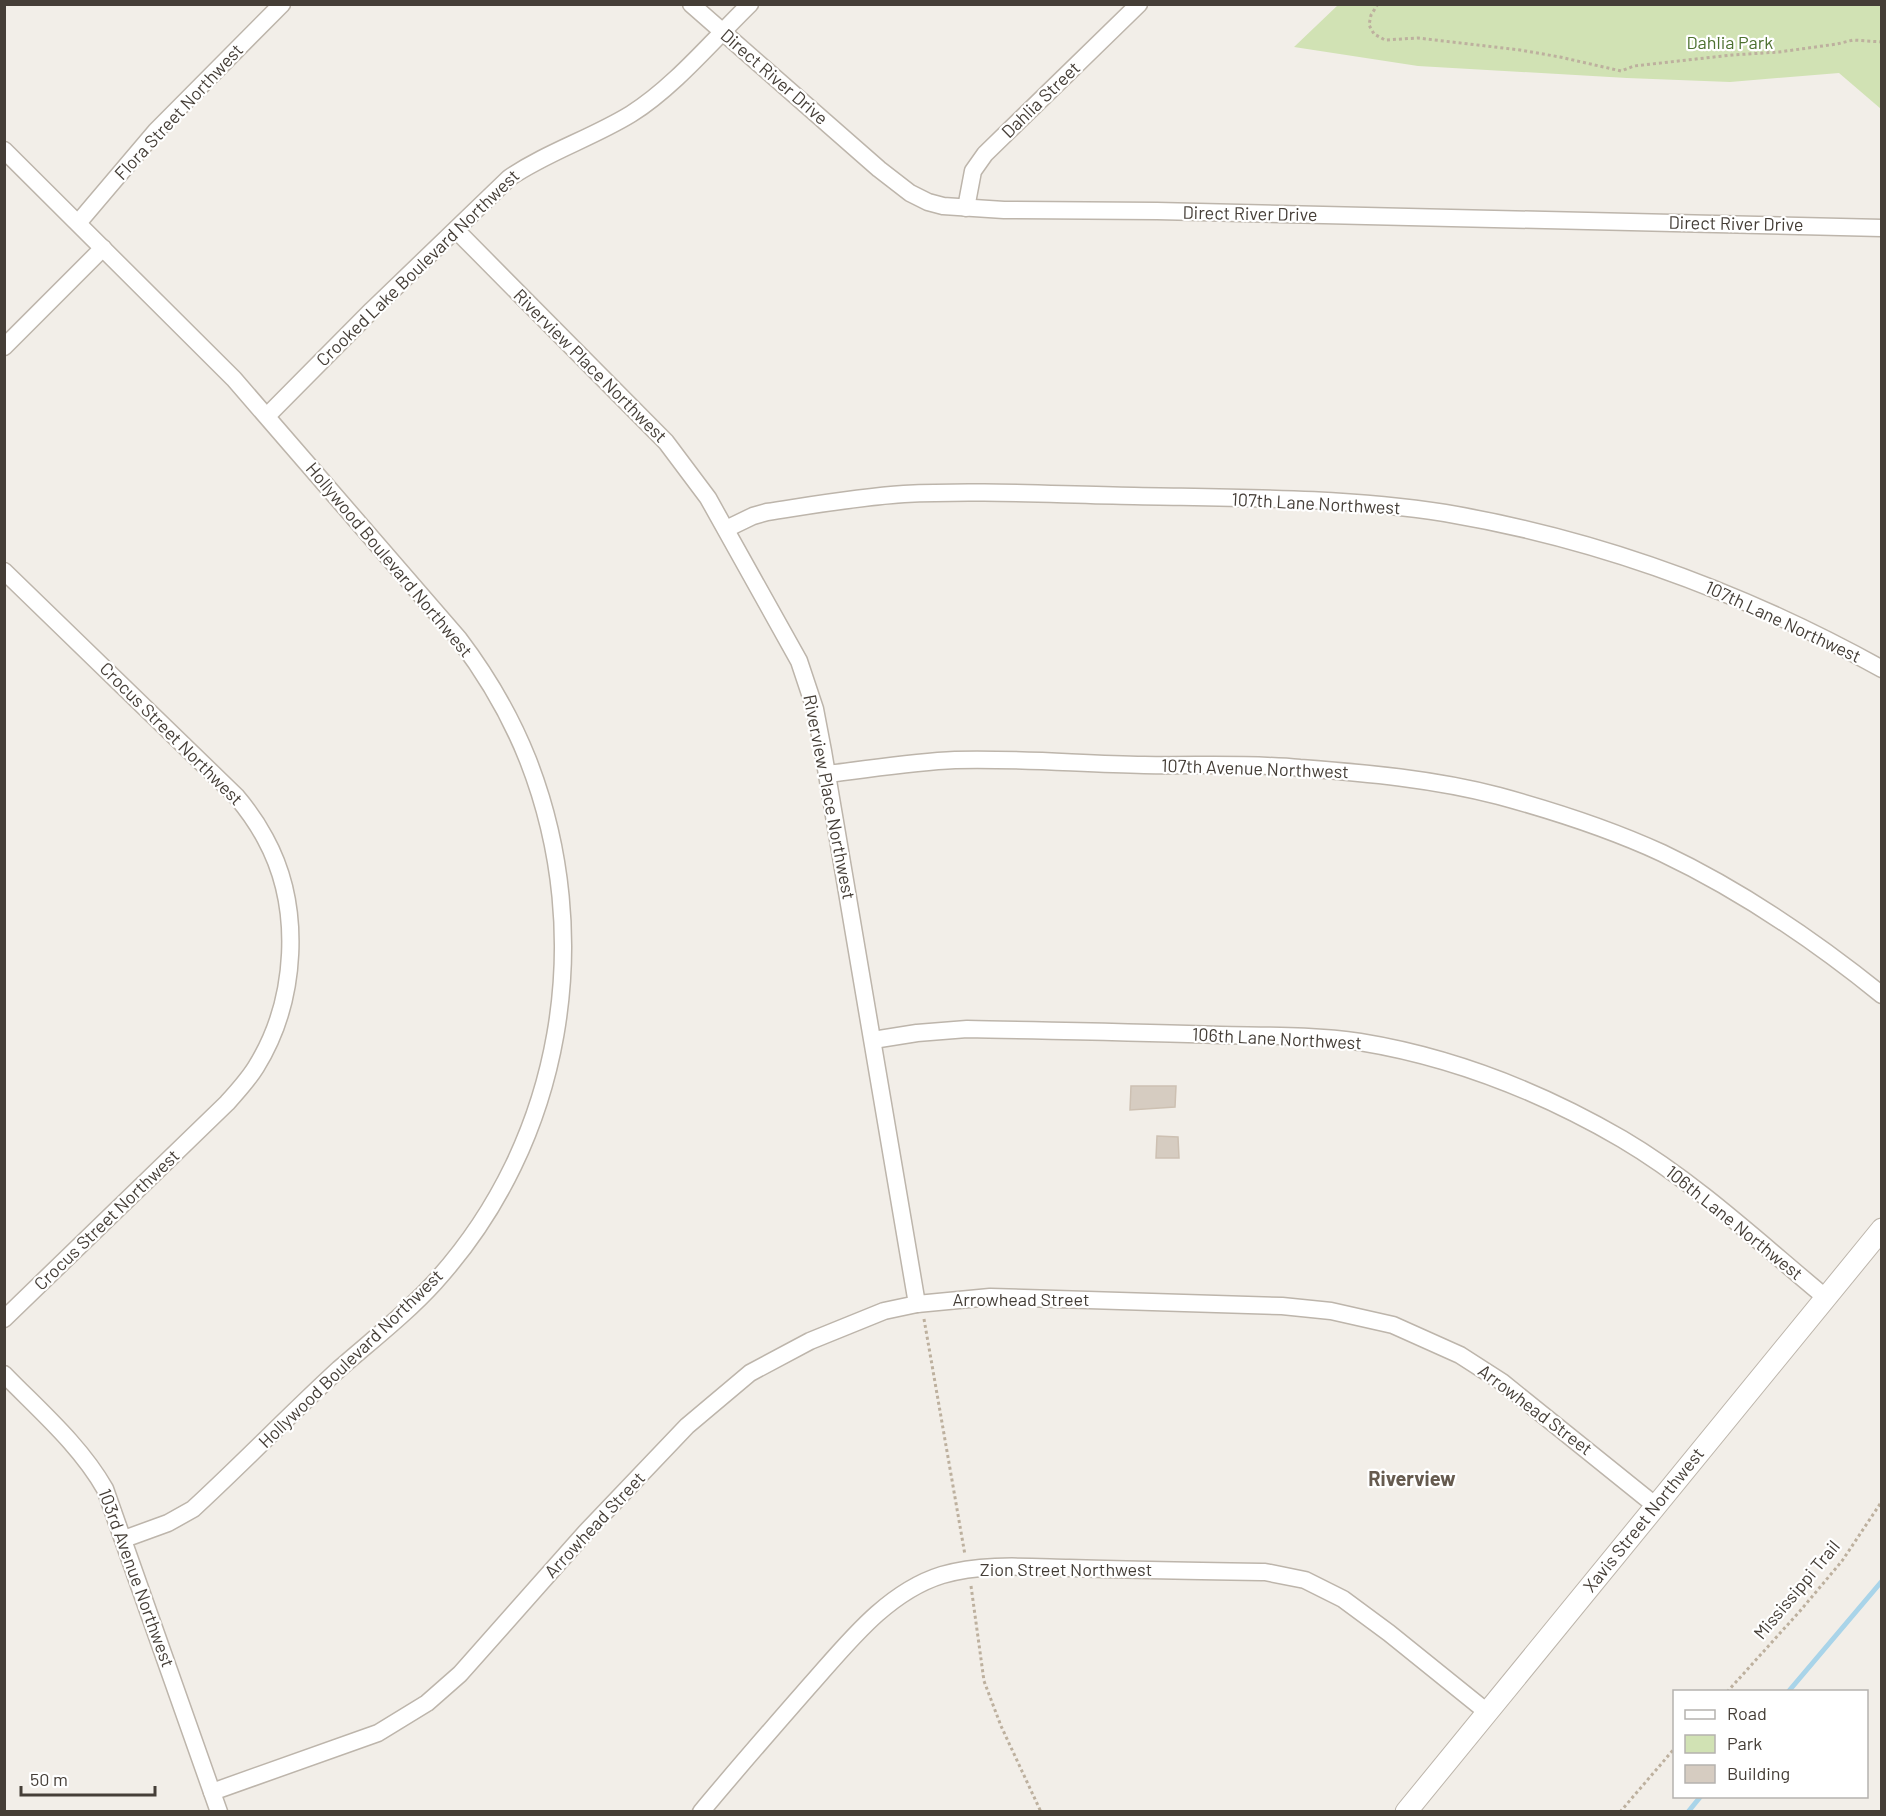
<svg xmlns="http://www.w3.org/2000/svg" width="1886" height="1816" font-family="Barlow,sans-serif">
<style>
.green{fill:#d1e2b4}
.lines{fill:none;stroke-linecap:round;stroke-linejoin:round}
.stream{stroke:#a9d4e9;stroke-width:5}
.building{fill:#d6ccc1;stroke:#cdc0b2;stroke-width:1.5}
.minor-casing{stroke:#bdb5ab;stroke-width:19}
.tertiary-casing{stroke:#bdb5ab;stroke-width:23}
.path{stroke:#bdb09e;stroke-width:3;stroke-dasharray:3 3;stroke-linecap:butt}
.minor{stroke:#fff;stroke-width:16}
.tertiary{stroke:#fff;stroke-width:21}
.labels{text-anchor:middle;stroke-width:4.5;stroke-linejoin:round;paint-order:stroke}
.park-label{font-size:18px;fill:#4d7130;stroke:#fff}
.street-label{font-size:18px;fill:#453e37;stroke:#fff}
.neighbourhood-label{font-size:20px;font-weight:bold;fill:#665b4f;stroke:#fff}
</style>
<rect width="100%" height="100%" fill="#f2eee8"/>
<path class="green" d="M1338 5H1881V109L1839 73 1730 82 1627 78 1418 66 1294 47Z"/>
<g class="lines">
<g class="stream">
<path d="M1788 1692 1882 1581"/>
<path d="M1688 1812 1701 1796"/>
</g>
</g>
<g class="building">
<path d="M1131 1086H1176L1175 1107 1130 1110Z"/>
<path d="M1157 1136 1178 1137 1179 1158H1156Z"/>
</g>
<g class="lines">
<g class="minor-casing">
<g id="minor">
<path d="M691 4 879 169 910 193 928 202 943 206 1004 210 1157 211 1882 228"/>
<path d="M4 150 234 379 459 639C487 676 511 717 528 760 597 937 563 1141 435 1282 406 1314 371 1341 339 1369 289 1415 243 1463 193 1509L168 1523 124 1539"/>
<path d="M966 208 973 171 985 154 1139 4"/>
<path d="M78 223 156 131 282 4"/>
<path d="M456 230 666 442 708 498 799 661 815 709 823 751 917 1304"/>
<path d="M4 347 103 248"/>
<path d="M267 416 372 310 509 178C547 152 592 138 631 114 674 87 713 40 750 4"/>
<path d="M726 529 753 516 767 512C813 505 858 497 904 494 981 490 1058 495 1134 496 1237 498 1343 497 1445 513 1599 539 1745 593 1882 669"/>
<path d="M4 571 236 796C247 809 257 823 265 838 303 907 297 1001 256 1067 248 1080 237 1092 227 1103L4 1319"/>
<path d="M827 774C870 769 912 762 955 760 1018 758 1081 764 1144 765 1196 766 1249 763 1300 768 1366 773 1434 779 1499 796 1554 811 1610 829 1662 853 1740 890 1814 940 1882 995"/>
<path d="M873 1040 917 1033 967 1029C1051 1031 1135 1032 1220 1035 1266 1036 1314 1035 1360 1042 1452 1057 1541 1092 1622 1139 1695 1182 1760 1243 1825 1297"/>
<path d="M4 1374C39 1410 80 1445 105 1489L219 1812"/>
<path d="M212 1792 378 1733 427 1703 460 1674 585 1533 687 1426 750 1373 810 1341 884 1311 917 1304 990 1297 1282 1306 1331 1311 1393 1325 1460 1355 1502 1382 1656 1506"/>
<path d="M701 1812C735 1771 770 1731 805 1691 844 1648 884 1593 942 1575 982 1563 1028 1567 1069 1568 1134 1570 1200 1571 1265 1572L1305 1580 1343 1599 1389 1633 1487 1712"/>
</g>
</g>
<g class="tertiary-casing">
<path id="tertiary" d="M1406 1812 1882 1229"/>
</g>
<g class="path">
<path d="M1378 4 1371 15 1369 25 1374 34 1385 40 1418 38 1520 50 1560 57 1621 71 1634 66 1732 55 1779 52 1837 44 1853 40 1882 42"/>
<path d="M924 1319 965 1555"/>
<path d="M971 1586 984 1681 1001 1726 1041 1812"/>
<path d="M1727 1692 1800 1611 1842 1561 1882 1501"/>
<path d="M1620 1812 1674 1749"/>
</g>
<use href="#minor" class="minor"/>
<use href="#tertiary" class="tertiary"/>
</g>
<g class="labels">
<g class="park-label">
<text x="1730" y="49">Dahlia Park</text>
</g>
<g class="street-label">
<text transform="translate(774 77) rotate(41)" y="6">Direct River Drive</text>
<text transform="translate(1041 100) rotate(-44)" y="6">Dahlia Street</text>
<text transform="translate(179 112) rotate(-47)" y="6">Flora Street Northwest</text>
<text transform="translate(1250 214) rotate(1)" y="6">Direct River Drive</text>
<text transform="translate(1736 224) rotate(1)" y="6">Direct River Drive</text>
<text transform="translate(418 268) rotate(-44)" y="6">Crooked Lake Boulevard Northwest</text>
<text transform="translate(590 366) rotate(45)" y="6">Riverview Place Northwest</text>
<text transform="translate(1316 504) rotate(3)" y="6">107th Lane Northwest</text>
<text transform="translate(389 560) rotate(50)" y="6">Hollywood Boulevard Northwest</text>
<text transform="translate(1783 622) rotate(25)" y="6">107th Lane Northwest</text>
<text transform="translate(171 734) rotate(45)" y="6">Crocus Street Northwest</text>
<text transform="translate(1255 769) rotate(2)" y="6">107th Avenue Northwest</text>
<text transform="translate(829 797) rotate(79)" y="6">Riverview Place Northwest</text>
<text transform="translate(1277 1039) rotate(3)" y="6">106th Lane Northwest</text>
<text transform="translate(107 1220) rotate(-44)" y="6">Crocus Street Northwest</text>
<text transform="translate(1734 1223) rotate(39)" y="6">106th Lane Northwest</text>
<text x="1021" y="1306">Arrowhead Street</text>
<text transform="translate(351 1359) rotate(-44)" y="6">Hollywood Boulevard Northwest</text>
<text transform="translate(1535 1410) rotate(37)" y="6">Arrowhead Street</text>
<text transform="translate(1644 1520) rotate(-51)" y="6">Xavis Street Northwest</text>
<text transform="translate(595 1525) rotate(-47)" y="6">Arrowhead Street</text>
<text x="1066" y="1576">Zion Street Northwest</text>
<text transform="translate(136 1578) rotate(70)" y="6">103rd Avenue Northwest</text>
<text transform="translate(1797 1590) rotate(-50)" y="6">Mississippi Trail</text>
</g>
<g class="neighbourhood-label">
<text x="1412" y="1486">Riverview</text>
</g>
</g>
<rect width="1886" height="1816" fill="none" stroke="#453e37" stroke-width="12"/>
<rect x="1673" y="1690" width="195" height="108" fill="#ffffff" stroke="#b5b2af" stroke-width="1.5"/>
<rect x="1685" y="1710" width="30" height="9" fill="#ffffff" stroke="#b5b2af" stroke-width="1.5"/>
<text x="1727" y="1720" font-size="18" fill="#453e37">Road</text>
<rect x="1685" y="1735" width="30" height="18" fill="#d1e2b4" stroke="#b5b2af" stroke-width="1.5"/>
<text x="1727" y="1750" font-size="18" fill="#453e37">Park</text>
<rect x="1685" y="1765" width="30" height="18" fill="#d6ccc1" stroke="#b5b2af" stroke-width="1.5"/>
<text x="1727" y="1780" font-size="18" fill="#453e37">Building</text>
<path d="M21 1786v9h134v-9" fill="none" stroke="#453e37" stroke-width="3"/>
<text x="30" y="1786" font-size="18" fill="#453e37" stroke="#ffffff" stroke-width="4.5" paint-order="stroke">50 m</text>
</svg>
